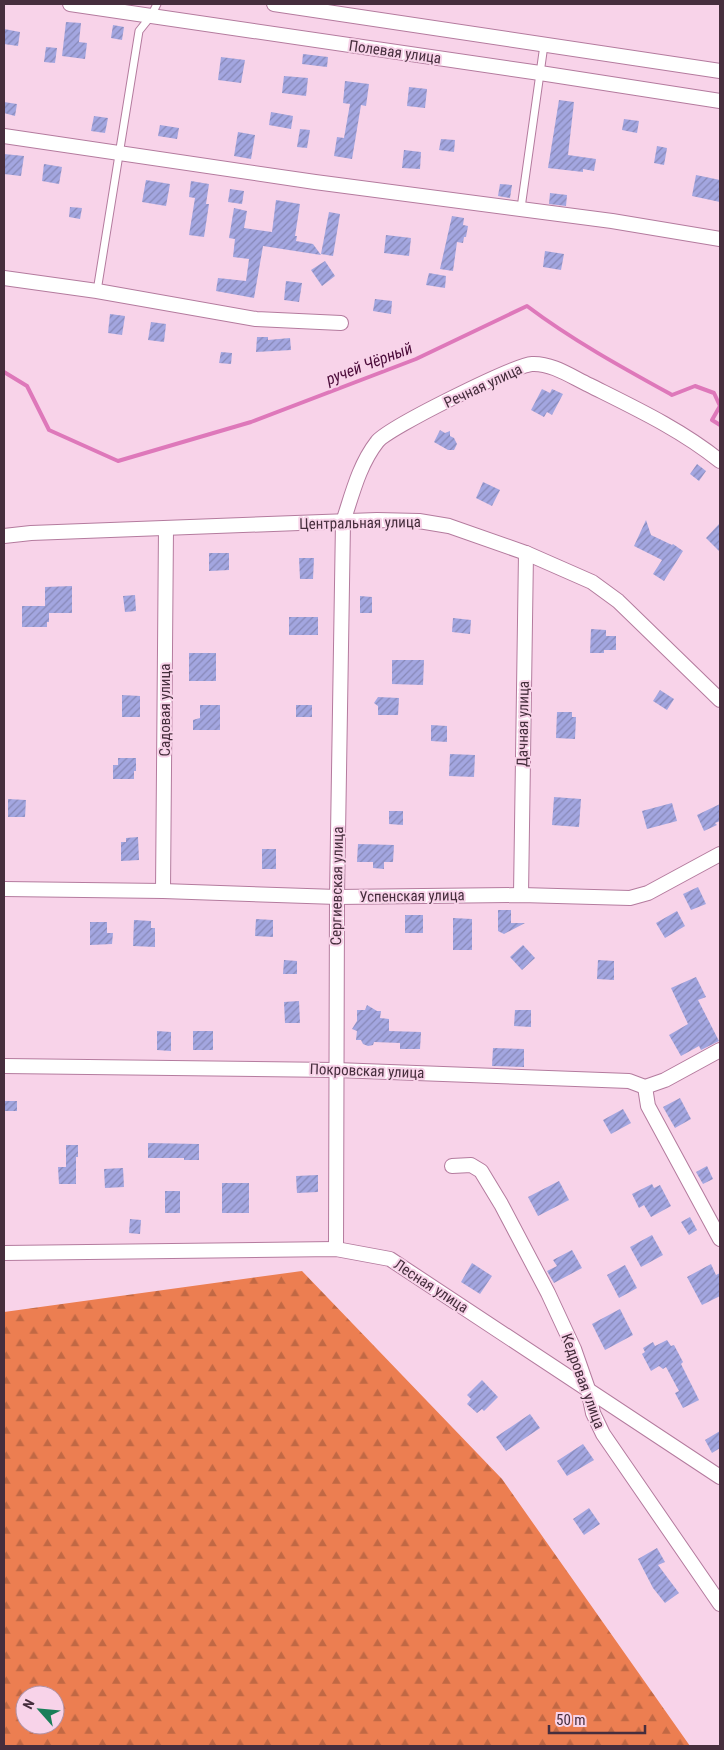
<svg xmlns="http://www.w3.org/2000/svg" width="724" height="1750" font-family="'Roboto Condensed',sans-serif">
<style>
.forest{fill:url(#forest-firs);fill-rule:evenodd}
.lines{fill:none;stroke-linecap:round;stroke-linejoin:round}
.stream{stroke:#de78ba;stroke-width:4}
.building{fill:url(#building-hatch)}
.service-casing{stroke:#b47b9e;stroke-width:9}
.minor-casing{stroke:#b47b9e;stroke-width:16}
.service{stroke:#fff;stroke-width:7}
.minor{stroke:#fff;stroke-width:14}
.labels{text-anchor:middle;stroke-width:4;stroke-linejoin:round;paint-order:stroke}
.street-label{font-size:15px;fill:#462e3d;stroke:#f8d3e9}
.water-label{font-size:16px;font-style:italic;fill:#4b0b39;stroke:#f8d3e9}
</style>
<defs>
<pattern id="forest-firs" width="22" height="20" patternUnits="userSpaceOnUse" patternTransform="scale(1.25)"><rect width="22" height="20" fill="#ec7e51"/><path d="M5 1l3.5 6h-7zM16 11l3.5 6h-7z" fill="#c16844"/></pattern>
<pattern id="building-hatch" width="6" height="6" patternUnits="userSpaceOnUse" patternTransform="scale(1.25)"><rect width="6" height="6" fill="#a3a6e0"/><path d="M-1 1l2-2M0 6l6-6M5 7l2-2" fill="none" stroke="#8788b7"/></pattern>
</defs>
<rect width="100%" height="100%" fill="#f8d3e9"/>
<path class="forest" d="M302 1271 502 1479 690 1746H4V1312ZM25 1695H55V1725H25Z"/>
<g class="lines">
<path class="stream" d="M4 372 27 386 49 430 118 461 251 422 416 359 527 306C572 340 623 368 672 395L695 386 714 393 720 406 712 420 720 425"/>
</g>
<g class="building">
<path d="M66 22 81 23 79 42 87 43 85 59 62 56Z"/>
<path d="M113 25 124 27 122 40 111 38Z"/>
<path d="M4 29 20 32 18 46 4 44Z"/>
<path d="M46 47 57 48 55 63 44 62Z"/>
<path d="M303 54 328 57 327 67 302 64Z"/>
<path d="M221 57 245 60 241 83 218 80Z"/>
<path d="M284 76 308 78 306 96 282 93Z"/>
<path d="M345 81 369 84 366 106 361 105 352 159 334 156 337 137 344 138 350 104 343 103Z"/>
<path d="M409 87 427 89 425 108 407 106Z"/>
<path d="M559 100 574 102 568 155 596 159 594 171 583 169V172L548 168Z"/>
<path d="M4 102 17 104 15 116 4 113Z"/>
<path d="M271 112 293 116 291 129 269 125Z"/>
<path d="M94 116 108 118 105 133 91 131Z"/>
<path d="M624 119 639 121 637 133 622 130Z"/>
<path d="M160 125 179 128 177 139 158 136Z"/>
<path d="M300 129 310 130 307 148 297 147Z"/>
<path d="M238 132 255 135 251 159 234 156Z"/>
<path d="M441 139 455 140 454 152 439 150Z"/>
<path d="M657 146 667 148 664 165 654 163Z"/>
<path d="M404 150 421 152 420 169 402 168Z"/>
<path d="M4 154 24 156 21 176 4 174Z"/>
<path d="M44 164 62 167 59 184 42 181Z"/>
<path d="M696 175 720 180V202L692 196Z"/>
<path d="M146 180 170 184 166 206 142 202Z"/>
<path d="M191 181 209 184 206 204H209L204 237 189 235 195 198 189 197Z"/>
<path d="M500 184 512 185 510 198 498 196Z"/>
<path d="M230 189 244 191 242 204 228 202Z"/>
<path d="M550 193 567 195 566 206 549 204Z"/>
<path d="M276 200 300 204 295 236H297L296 241 313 244 321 255 263 246 254 298 216 291 218 278 246 281 249 259 233 257 235 239 229 238 234 208 247 211 244 228 272 232Z"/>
<path d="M70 207 82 208 80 219 69 217Z"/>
<path d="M329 212 340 214 333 256 321 254Z"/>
<path d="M452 216 464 218 463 225 468 226 466 237H464L463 243 457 242 453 271 440 269Z"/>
<path d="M386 235 411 238 409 256 384 253Z"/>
<path d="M545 251 564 254 561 270 543 267Z"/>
<path d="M325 261 335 276 322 286 311 270Z"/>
<path d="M429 273 446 276 445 288 426 285Z"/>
<path d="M286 281 302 283 299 302 284 300Z"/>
<path d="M375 299 392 301 391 314 373 311Z"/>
<path d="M110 314 125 316 122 335 108 333Z"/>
<path d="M151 322 166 324 164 342 148 340Z"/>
<path d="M257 337H268V340L290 338 291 350 256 352Z"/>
<path d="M221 352 232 353 231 364 219 363Z"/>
<path d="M542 389 550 393 552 389 563 394 552 415 547 412 544 417 531 410Z"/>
<path d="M440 430 445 433 450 431V436L454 438 457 444 454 450H448L434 442Z"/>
<path d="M697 464 706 471 699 481 690 474Z"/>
<path d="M483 482 500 490 492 506 476 498Z"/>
<path d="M646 520 651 535 672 545 673 544 683 551 664 581 653 574 662 560 634 546Z"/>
<path d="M720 523V552L706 538Z"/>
<path d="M209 553H229V570L209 571Z"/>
<path d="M299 558H314L313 579H300Z"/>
<path d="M72 586V613H49V622H47V627H22V606H45V587Z"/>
<path d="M135 595 136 611 125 612 123 596Z"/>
<path d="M360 596 372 597V613H360Z"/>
<rect x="289" y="617" width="29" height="18"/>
<path d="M453 618 471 620 470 634 452 632Z"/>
<path d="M591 629 606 630V636H616V650H604V653H590Z"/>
<rect x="189" y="653" width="27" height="28"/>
<path d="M392 660H424L423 685 392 684Z"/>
<path d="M660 690 674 699 667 710 653 701Z"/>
<path d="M122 695 140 696V717H122Z"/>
<path d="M378 697 399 698 398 715H378V706L374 703Z"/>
<path d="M200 705H220V730H193V720L200 718Z"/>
<rect x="296" y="705" width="16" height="12"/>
<path d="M557 712H572V717H576L575 739 556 738Z"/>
<path d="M431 725 447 726V742L431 741Z"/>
<path d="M450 754 475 755 474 777 449 776Z"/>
<path d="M118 758H136V771H134V779H113V765H118Z"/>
<path d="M554 797 581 799 579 827 552 825Z"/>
<path d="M8 799 26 800 25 817H8Z"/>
<path d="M672 803 677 821 647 829 642 811Z"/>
<path d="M720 804V821L715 823 717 825 704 831 697 815Z"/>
<path d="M389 811H403V825L389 824Z"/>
<path d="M138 837 139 860 121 861V842H126V838Z"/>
<path d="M358 844 394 845 393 862H384V869L373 868V862H357Z"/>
<rect x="262" y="849" width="14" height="20"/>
<path d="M698 887 706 904 691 910 683 894Z"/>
<path d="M498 910H511V923H525L504 934 498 931Z"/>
<path d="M677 911 685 926 665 938 656 923Z"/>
<rect x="405" y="915" width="18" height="18"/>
<path d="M453 918 472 919V950H453Z"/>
<path d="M256 919 273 920V937L255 936Z"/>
<path d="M134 920 151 921V928H155V947L133 946Z"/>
<path d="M90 922H107V933H113L112 944 90 945Z"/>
<path d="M523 945 535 958 522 970 510 957Z"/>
<path d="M284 960 297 961V974H283Z"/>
<path d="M598 960 614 961V980L597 979Z"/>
<path d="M696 977 706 997 698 1000 719 1041 701 1050 699 1046 681 1056 669 1035 688 1024 671 988Z"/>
<path d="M299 1001 300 1023H285L284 1002Z"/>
<path d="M367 1005 377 1011H381L380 1018 389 1019V1031L421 1032 420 1049H400V1043L374 1042 373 1045 368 1046 363 1044 361 1040H356L357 1031 352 1029 357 1021V1010H365Z"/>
<path d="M515 1010H531V1027L514 1026Z"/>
<path d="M157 1031 171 1032V1051L157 1050Z"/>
<rect x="193" y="1031" width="20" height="19"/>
<path d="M493 1048 524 1049V1067L492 1066Z"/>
<path d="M680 1098 691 1119 675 1128 663 1107Z"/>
<rect x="4" y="1101" width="13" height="10"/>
<path d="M623 1109 631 1123 611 1134 603 1120Z"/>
<path d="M148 1143 199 1144V1160H184V1158H148Z"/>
<path d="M66 1145H78V1157H76V1184H59L58 1167H66Z"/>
<path d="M707 1166 713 1179 703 1184 696 1172Z"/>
<path d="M123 1168 124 1187 105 1188 104 1169Z"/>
<path d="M318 1175V1192L297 1193 296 1176Z"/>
<path d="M559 1181 569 1200 538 1216 528 1197Z"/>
<rect x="222" y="1183" width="27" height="30"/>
<path d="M652 1184 654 1188 660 1185 671 1206 651 1217 644 1205 639 1208 632 1194Z"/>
<rect x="165" y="1191" width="15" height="22"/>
<path d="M690 1217 697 1230 689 1235 681 1222Z"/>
<path d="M130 1219 141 1220 140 1234 129 1233Z"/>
<path d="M652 1235 663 1255 641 1267 630 1247Z"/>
<path d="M572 1250 582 1268 554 1283 547 1271 557 1266 553 1260Z"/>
<path d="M472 1263 492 1276 480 1294 461 1282Z"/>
<path d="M711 1264 716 1275 720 1273V1296L702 1305 687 1277Z"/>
<path d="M625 1265 637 1288 619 1298 607 1275Z"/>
<path d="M620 1309 633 1335 605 1350 592 1324Z"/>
<path d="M667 1340 671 1346 674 1345 683 1362 681 1364 699 1400 683 1408 675 1393 679 1391 666 1367 663 1369 659 1366 651 1371 642 1354 645 1352 643 1348 653 1342 655 1346Z"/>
<path d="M482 1380 498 1397 484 1411 482 1409 477 1413 467 1404 471 1399 467 1395Z"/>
<path d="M530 1414 540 1428 506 1451 496 1437Z"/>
<path d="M720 1431V1448L712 1453 705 1440Z"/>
<path d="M583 1444 594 1460 567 1476 557 1461Z"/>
<path d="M589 1508 600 1524 584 1535 573 1519Z"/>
<path d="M657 1548 665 1562 658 1565 679 1593 665 1603 653 1588 638 1559Z"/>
</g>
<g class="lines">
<g class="service-casing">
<g id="service">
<path d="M521 208 544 45"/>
<path d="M97 291 139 31 151 16 157 4"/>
</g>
</g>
<g class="minor-casing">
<g id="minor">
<path d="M70 4 540 73 720 101"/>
<path d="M274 4 720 71"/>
<path d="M4 136 315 182 612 221 720 239"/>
<path d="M4 278 97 291 256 319 341 323"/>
<path d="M4 536 31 533 377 520 419 521 449 526 526 553 592 582 618 601 720 700"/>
<path d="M4 889 163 891 337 897 521 895 630 898 648 893 720 854"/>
<path d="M163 891 166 528"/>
<path d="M521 895 526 553"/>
<path d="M4 1066 336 1070 629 1081 645 1087 665 1080 720 1050"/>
<path d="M645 1087 648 1106 720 1239"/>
<path d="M452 1166 471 1165 481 1171 501 1204 548 1293 574 1349 588 1389 593 1413 603 1434 720 1604"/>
<path d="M336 1249 337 897 343 522C352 495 359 465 377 442 387 428 515 365 532 364 552 363 572 377 589 385 635 408 680 429 720 461"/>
<path d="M4 1253 336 1249 390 1259 720 1477"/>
</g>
</g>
<use href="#service" class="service"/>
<use href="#minor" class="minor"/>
</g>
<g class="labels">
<g class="street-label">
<text transform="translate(395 52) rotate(8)" y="5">Полевая улица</text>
<text transform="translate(483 386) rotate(-25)" y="5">Речная улица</text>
<text transform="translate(360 523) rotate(-1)" y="5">Центральная улица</text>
<text transform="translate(165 710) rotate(-90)" y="5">Садовая улица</text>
<text transform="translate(523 724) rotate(-89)" y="5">Дачная улица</text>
<text transform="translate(337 886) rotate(-89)" y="5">Сергиевская улица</text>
<text transform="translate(412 896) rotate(-1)" y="5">Успенская улица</text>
<text transform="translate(367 1071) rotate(2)" y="5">Покровская улица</text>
<text transform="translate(431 1286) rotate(33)" y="5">Лесная улица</text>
<text transform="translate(583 1381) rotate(70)" y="5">Кедровая улица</text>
</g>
<g class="water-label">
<text transform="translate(369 363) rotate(-21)" y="6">ручей Чёрный</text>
</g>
</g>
<rect width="724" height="1750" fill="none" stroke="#462e3d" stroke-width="10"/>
<g transform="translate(40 1710) rotate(297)"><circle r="24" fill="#f8d3e9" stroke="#b191a4"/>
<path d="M0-4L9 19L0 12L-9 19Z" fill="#197f59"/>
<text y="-8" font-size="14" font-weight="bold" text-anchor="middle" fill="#462e3d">N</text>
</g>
<path d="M549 1725v8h96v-8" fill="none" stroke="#462e3d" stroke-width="2.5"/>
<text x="556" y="1725" font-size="15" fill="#462e3d" stroke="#f8d3e9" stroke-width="4" paint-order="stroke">50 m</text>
</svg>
